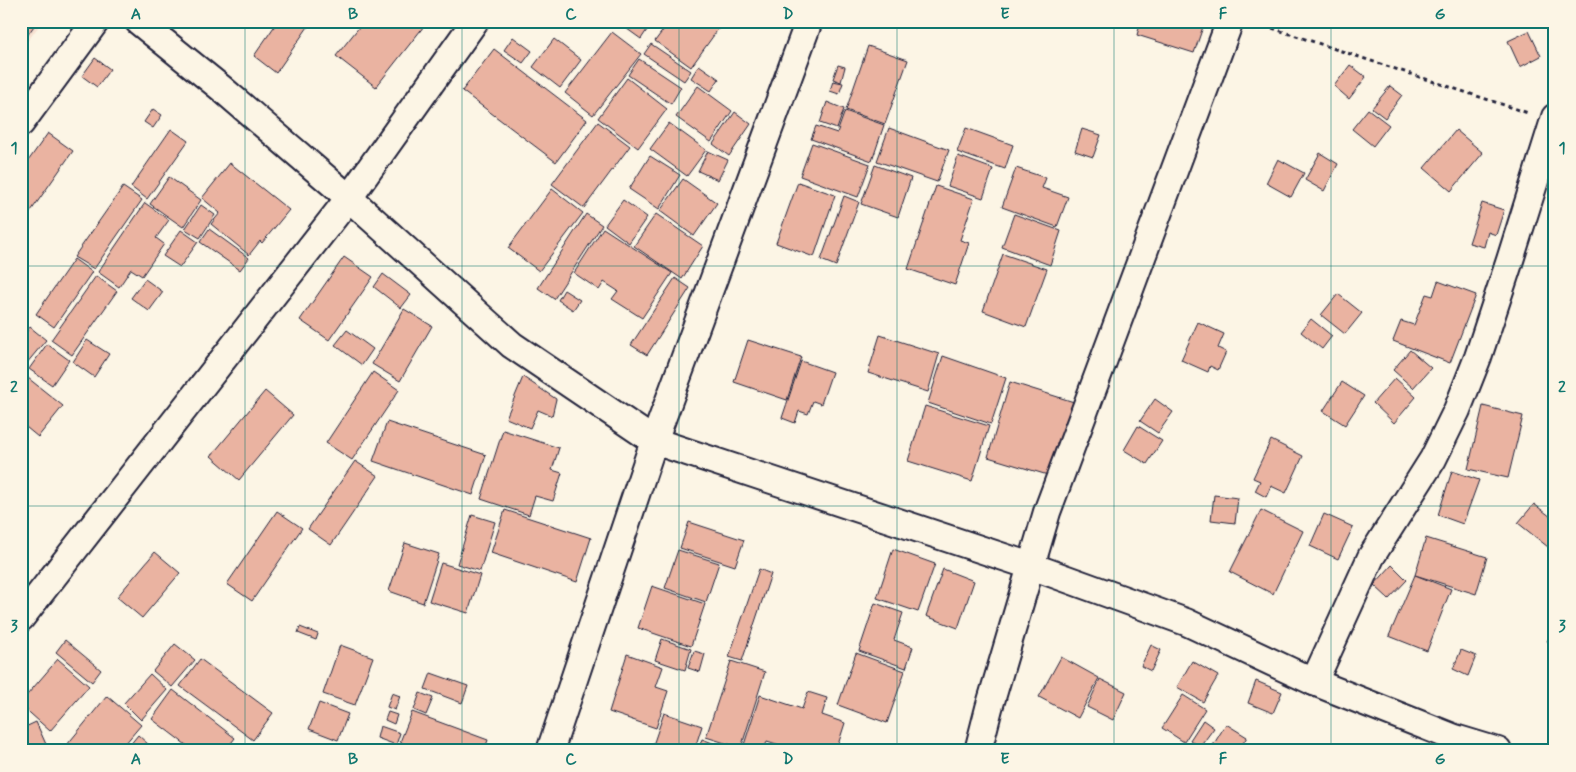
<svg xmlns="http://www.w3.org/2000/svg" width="1576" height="772" font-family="Mynerve,sans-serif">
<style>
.built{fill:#f7e1d1}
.building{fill:#eab3a1;stroke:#22223b}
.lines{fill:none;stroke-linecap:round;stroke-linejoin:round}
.minor-casing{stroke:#22223b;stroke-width:30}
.path{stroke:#22223b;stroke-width:3;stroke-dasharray:4 4;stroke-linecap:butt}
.minor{stroke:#fcf5e5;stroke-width:26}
.grid{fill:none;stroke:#0f766e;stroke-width:1;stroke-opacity:0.55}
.neatline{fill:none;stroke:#0f766e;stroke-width:2}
.grid-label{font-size:16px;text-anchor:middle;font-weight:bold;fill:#0f766e}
</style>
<rect width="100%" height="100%" fill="#fcf5e5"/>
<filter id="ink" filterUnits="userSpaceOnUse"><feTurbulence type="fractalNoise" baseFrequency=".02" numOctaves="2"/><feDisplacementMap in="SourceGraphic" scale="10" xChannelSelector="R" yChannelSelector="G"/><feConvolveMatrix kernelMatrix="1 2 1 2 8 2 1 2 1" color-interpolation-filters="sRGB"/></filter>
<g filter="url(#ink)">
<path class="built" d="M21 21H38L41 23 21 50Z"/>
<g class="building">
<path d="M21 21H33L36 23 22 43Z"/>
<path d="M278 21H312L276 73 254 56Z"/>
<path d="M364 21H428L376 87 336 56Z"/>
<path d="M616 21H653L641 39Z"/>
<path d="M670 21H724L691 67 655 41Z"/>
<path d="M1141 21H1205L1194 53 1137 35Z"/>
<path d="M1529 31 1541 56 1520 67 1508 41Z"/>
<path d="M612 32 641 54 593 115 565 93Z"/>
<path d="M513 37 532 51 523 63 504 50Z"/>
<path d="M554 39 581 60 560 88 533 67Z"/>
<path d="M651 44 691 71 684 81 644 54Z"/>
<path d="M868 46 908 60 885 124 846 110Z"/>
<path d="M494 49 587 120 556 162 462 91Z"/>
<path d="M95 58 110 69 97 87 82 76Z"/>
<path d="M639 59 681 87 671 104 628 75Z"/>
<path d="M699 65 719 79 711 91 691 78Z"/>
<path d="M838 65 845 67 841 82 833 79Z"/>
<path d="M1350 65 1366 77 1349 99 1334 86Z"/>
<path d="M627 78 667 109 638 148 598 118Z"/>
<path d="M833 81 843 83 839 94 830 91Z"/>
<path d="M698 86 732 111 711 142 676 117Z"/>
<path d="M1390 86 1402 95 1385 118 1372 108Z"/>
<path d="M827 102 844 109 837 129 820 123Z"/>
<path d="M153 109 162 115 153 128 144 122Z"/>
<path d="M1368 109 1389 125 1373 146 1352 129Z"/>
<path d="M845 111 884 125 872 161 811 139 816 126 837 133Z"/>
<path d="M735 112 751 124 729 156 713 144Z"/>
<path d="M598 122 630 146 584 208 552 184Z"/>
<path d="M669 123 706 150 687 176 650 149Z"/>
<path d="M889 128 949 150 937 182 877 161Z"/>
<path d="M966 128 1013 145 1005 169 957 152Z"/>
<path d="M171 129 188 141 147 199 131 187Z"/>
<path d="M1082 129 1101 135 1093 157 1075 151Z"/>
<path d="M1456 130 1483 153 1451 191 1424 168Z"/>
<path d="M48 133 73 151 24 221 21 219V171Z"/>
<path d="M812 143 870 164 858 197 800 176Z"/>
<path d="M708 151 728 160 718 180 698 171Z"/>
<path d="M1320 153 1338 164 1324 191 1305 180Z"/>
<path d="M650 156 680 175 659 209 629 189Z"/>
<path d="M958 156 993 169 983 198 948 186Z"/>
<path d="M1278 159 1304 173 1291 197 1266 183Z"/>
<path d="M230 163 289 210 262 243 260 241 249 255 211 224 220 213 202 198Z"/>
<path d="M875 165 911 178 898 217 861 204Z"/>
<path d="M1016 168 1046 178 1042 188 1068 197 1057 227 1002 207Z"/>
<path d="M169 177 201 200 183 227 150 204Z"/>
<path d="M683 179 717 203 694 236 660 211Z"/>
<path d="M798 182 835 195 814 257 776 243Z"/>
<path d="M936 186 974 199 960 240 969 243 955 285 908 269Z"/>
<path d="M123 187 142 200 94 269 74 257Z"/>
<path d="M552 189 583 213 539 271 508 248Z"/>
<path d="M844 196 859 202 836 266 821 260Z"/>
<path d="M623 200 647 217 629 243 605 225Z"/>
<path d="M145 203 169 220 156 238 164 244 142 276 131 269 119 287 98 272Z"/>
<path d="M1482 203 1504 210 1496 235 1488 232 1484 247 1469 243Z"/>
<path d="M201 205 215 215 200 238 185 229Z"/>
<path d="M586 214 602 225 554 299 538 288Z"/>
<path d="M656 214 703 246 682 279 634 246Z"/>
<path d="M1014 214 1061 231 1050 265 1002 247Z"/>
<path d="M603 228 672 273 642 318 612 299 618 291 604 282 599 290 574 273Z"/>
<path d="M209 229 249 258 240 270 200 242Z"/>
<path d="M181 230 198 242 180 267 163 256Z"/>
<path d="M1003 254 1047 269 1026 327 983 311Z"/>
<path d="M344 257 373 277 329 340 300 320Z"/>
<path d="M74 259 92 272 54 327 36 314Z"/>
<path d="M383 274 411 295 401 308 374 287Z"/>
<path d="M96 276 117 291 72 355 51 340Z"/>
<path d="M675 278 690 288 647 355 631 345Z"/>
<path d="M145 279 163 292 149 311 131 298Z"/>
<path d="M1438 281 1476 295 1450 363 1393 341 1401 321 1414 325 1426 294 1433 296Z"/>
<path d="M564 290 580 300 573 310 558 300Z"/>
<path d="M1338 294 1362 313 1345 334 1321 315Z"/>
<path d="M404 309 432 326 400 381 372 364Z"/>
<path d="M1311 319 1332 336 1322 349 1301 332Z"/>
<path d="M1198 322 1224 334 1218 348 1226 352 1218 370 1210 366 1208 372 1181 360Z"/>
<path d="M30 327 46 340 21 370V339Z"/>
<path d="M347 330 373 349 362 365 335 345Z"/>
<path d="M880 335 939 354 928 392 868 373Z"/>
<path d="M87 340 109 354 94 377 73 362Z"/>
<path d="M748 340 801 357 787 400 734 382Z"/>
<path d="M47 344 69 360 52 385 29 369Z"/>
<path d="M1410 350 1431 368 1413 388 1393 370Z"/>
<path d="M943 356 1006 378 991 424 928 403Z"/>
<path d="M801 361 832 372 821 404 813 401 808 414 799 411 795 423 782 418Z"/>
<path d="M373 372 399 390 352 460 326 443Z"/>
<path d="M23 374 63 406 38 437 21 423V377Z"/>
<path d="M523 377 556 399 552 416 538 410 530 428 506 418Z"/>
<path d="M1395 378 1416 397 1394 423 1373 403Z"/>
<path d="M1010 382 1074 402 1051 476 988 457Z"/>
<path d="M1342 382 1364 396 1345 425 1323 411Z"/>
<path d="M265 391 293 415 239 480 211 456Z"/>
<path d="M1155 399 1173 412 1158 433 1140 421Z"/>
<path d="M925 406 989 426 972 481 908 461Z"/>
<path d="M1483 406 1523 416 1508 478 1468 469Z"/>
<path d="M387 422 486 455 473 495 373 461Z"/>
<path d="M1138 426 1162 441 1147 464 1124 450Z"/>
<path d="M503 430 559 448 552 470 562 473 553 501 535 496 529 515 481 499Z"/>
<path d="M1271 440 1303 456 1286 493 1271 486 1266 497 1255 491 1260 481 1253 478Z"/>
<path d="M355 461 378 476 331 545 308 529Z"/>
<path d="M1452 471 1479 480 1463 524 1438 515Z"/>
<path d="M1214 495 1238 498 1235 523 1211 520Z"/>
<path d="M1534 504 1555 520V538L1548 547 1518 523Z"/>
<path d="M505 510 591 538 577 582 491 553Z"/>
<path d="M1261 510 1303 531 1273 594 1230 572Z"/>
<path d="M277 511 302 528 252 601 227 584Z"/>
<path d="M1324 514 1353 527 1338 559 1310 546Z"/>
<path d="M472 515 495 522 480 571 457 564Z"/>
<path d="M689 522 744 540 735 566 680 548Z"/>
<path d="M1426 538 1487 557 1476 594 1415 575Z"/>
<path d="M405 543 439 554 423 603 389 591Z"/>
<path d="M893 549 935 564 918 612 877 598Z"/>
<path d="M678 550 719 563 706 602 665 588Z"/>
<path d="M155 552 180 573 142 618 117 597Z"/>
<path d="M441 563 480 575 468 613 429 601Z"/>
<path d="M1392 565 1407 580 1389 599 1374 585Z"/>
<path d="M759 569 771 574 742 661 729 657Z"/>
<path d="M943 569 974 581 958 628 926 616Z"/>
<path d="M1415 575 1451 589 1427 651 1389 636Z"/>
<path d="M652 586 705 604 691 646 638 628Z"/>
<path d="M875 603 903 613 894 640 913 647 906 668 859 651Z"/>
<path d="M300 627 318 634 316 640 298 633Z"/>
<path d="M1555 630V647L1547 641Z"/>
<path d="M662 639 691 649 685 670 655 660Z"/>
<path d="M65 640 101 670 92 682 56 652Z"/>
<path d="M175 644 195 660 172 687 153 671Z"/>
<path d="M340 645 373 657 355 705 323 694Z"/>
<path d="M1151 645 1161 650 1151 671 1141 666Z"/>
<path d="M1461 650 1476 656 1468 676 1453 669Z"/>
<path d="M694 651 705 654 700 672 688 668Z"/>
<path d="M856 653 905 671 887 723 838 705Z"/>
<path d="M627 654 663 667 656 687 668 691 656 728 609 712Z"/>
<path d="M1061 657 1099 678 1078 718 1039 697Z"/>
<path d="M58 659 89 686 50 731 21 705V702Z"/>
<path d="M200 659 273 713 253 740 180 686Z"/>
<path d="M731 661 765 672 741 748 706 737Z"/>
<path d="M1192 661 1218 676 1203 702 1177 687Z"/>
<path d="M431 673 468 686 462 703 425 689Z"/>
<path d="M150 674 167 690 141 720 124 703Z"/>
<path d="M1100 679 1126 692 1113 720 1087 707Z"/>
<path d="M1256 681 1282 692 1273 713 1248 703Z"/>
<path d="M173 690 235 738 225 751H194L152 719Z"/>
<path d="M808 692 827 698 822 715 845 723 836 751H799L767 741 764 751H742L760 695 802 709Z"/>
<path d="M392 693 400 696 395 710 387 707Z"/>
<path d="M420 693 433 698 426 715 414 710Z"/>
<path d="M1183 695 1205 709 1184 742 1162 728Z"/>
<path d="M107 696 141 725 119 751H62Z"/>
<path d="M319 703 348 714 338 740 309 729Z"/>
<path d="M388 712 397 715 394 724 385 720Z"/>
<path d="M412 712 488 740 484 751H423L400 742Z"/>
<path d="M664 713 702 726 694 751H651Z"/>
<path d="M1203 720 1214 728 1200 747 1190 740Z"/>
<path d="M36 722 49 751H21V729Z"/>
<path d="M1226 724 1247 737 1238 751H1218L1212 747Z"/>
<path d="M380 726 400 733 396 745 377 738Z"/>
<path d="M138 735 149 745 144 751H125Z"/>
<path d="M702 739 734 751H698Z"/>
<path d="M237 745 244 751H232Z"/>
<path d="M305 745 315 751H301Z"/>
</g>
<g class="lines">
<g class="minor-casing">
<g id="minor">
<path d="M138 21 221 88 349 198 512 345 654 441 1031 566 1186 622 1314 682 1455 738 1498 751"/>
<path d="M21 123 96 21"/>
<path d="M21 618 349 198 475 21"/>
<path d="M1314 682 1371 557 1433 459 1457 410 1478 357 1510 260 1555 117"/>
<path d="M550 751 654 441 809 21"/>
<path d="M978 751 989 708 1047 512 1230 21"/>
</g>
</g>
<path class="path" d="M1257 23 1528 113"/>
<use href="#minor" class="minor"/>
</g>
</g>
<path class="grid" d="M245 21V751M462 21V751M679 21V751M897 21V751M1114 21V751M1331 21V751M21 266H1555M21 506H1555"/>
<rect width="1576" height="772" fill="none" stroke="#fcf5e5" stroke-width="55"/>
<rect x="28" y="28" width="1520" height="716" class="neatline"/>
<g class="grid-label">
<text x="136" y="19">A</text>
<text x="353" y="19">B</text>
<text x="571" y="19">C</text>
<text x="788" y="19">D</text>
<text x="1005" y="19">E</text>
<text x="1223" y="19">F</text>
<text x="1440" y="19">G</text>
<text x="14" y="153">1</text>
<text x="1562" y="153">1</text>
<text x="14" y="392">2</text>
<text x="1562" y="392">2</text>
<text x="14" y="631">3</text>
<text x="1562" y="631">3</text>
<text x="136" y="764">A</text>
<text x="353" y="764">B</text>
<text x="571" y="764">C</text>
<text x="788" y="764">D</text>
<text x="1005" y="764">E</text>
<text x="1223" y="764">F</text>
<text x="1440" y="764">G</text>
</g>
</svg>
